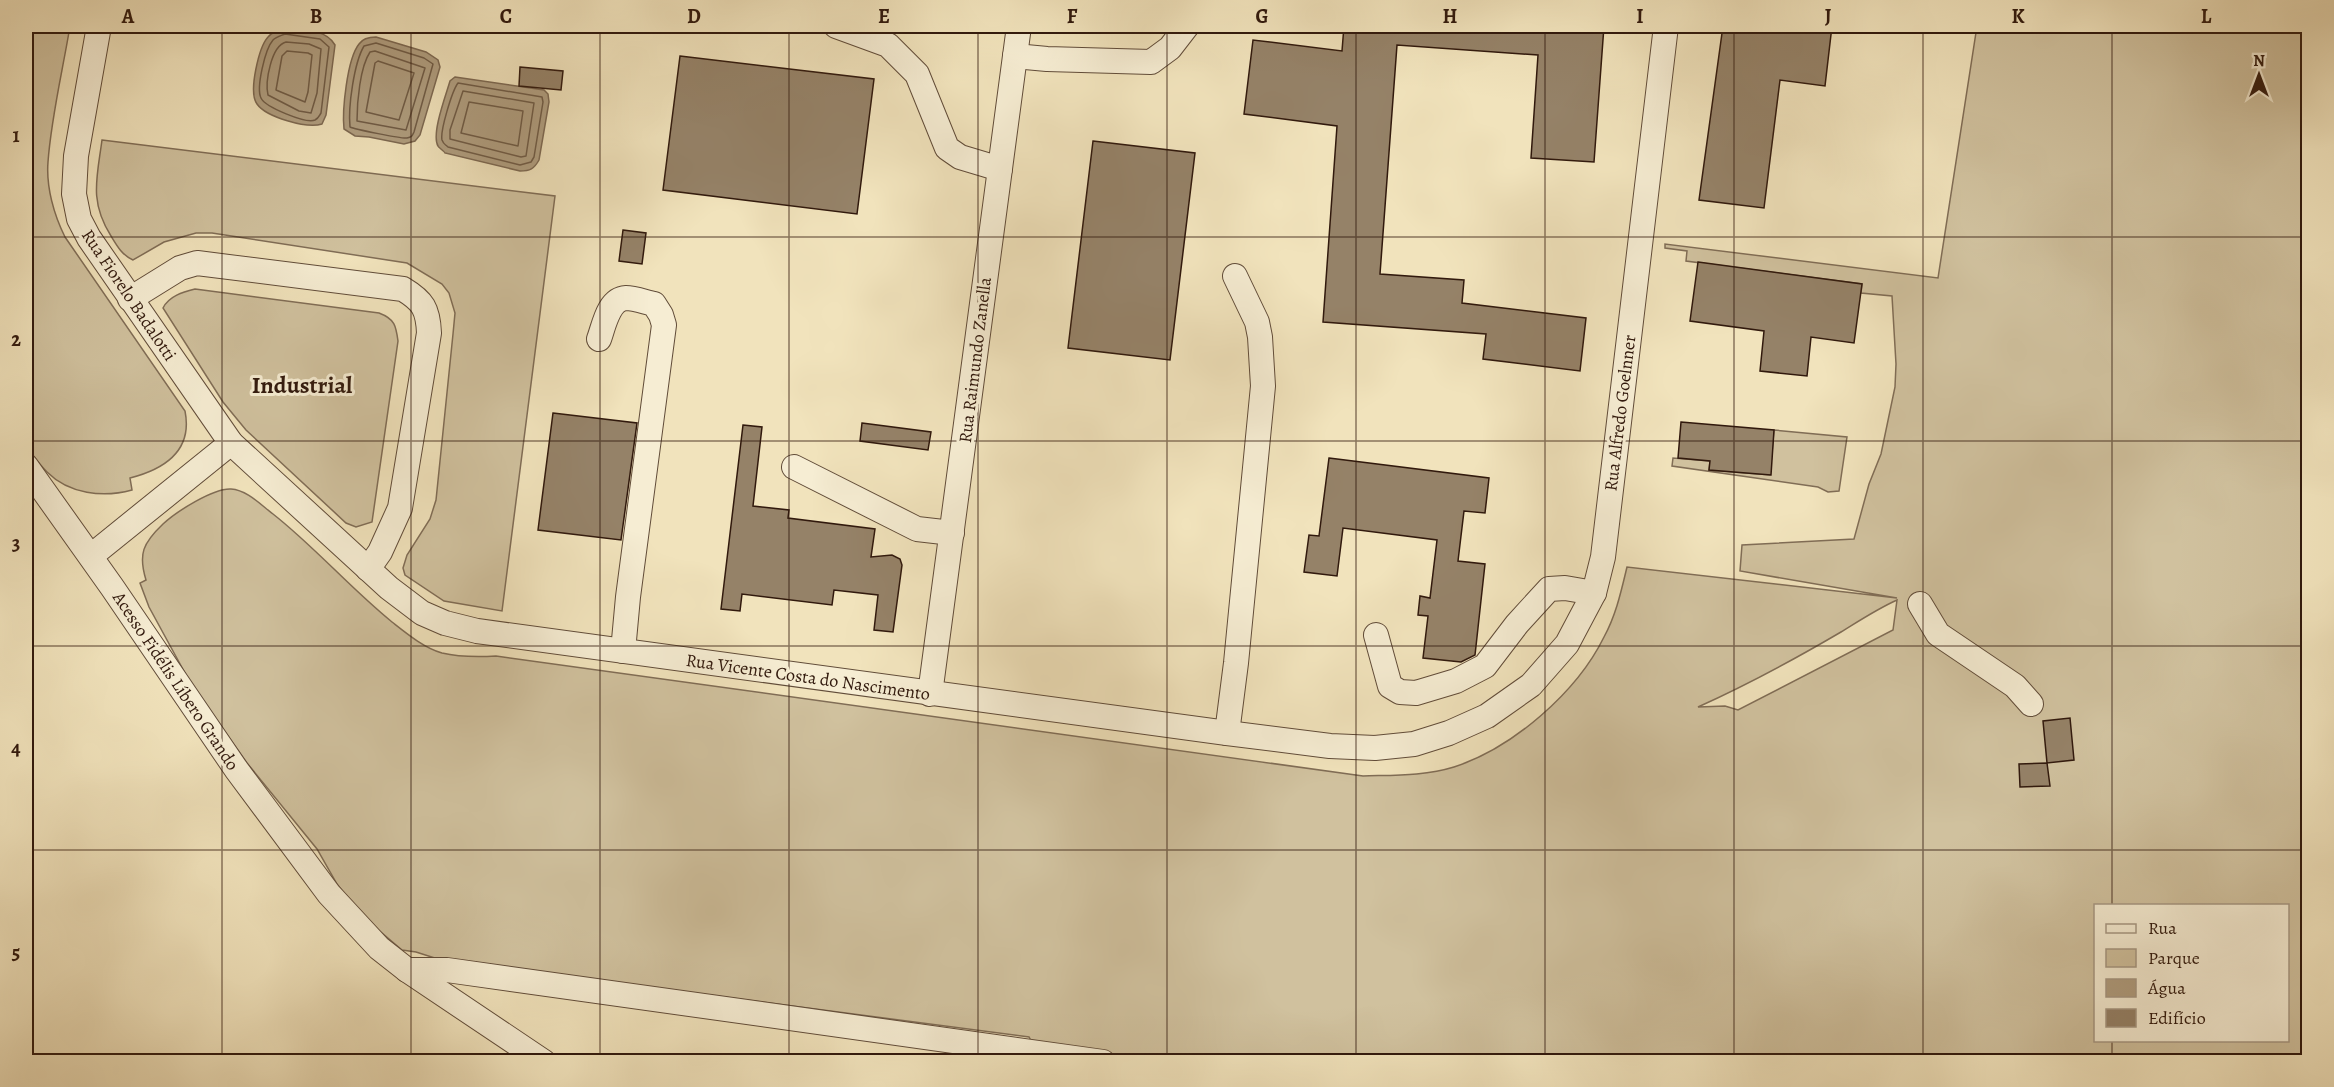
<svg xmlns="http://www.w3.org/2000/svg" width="2334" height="1087" font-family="Alegreya,serif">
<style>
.green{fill:#d0c19e;stroke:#806d56;stroke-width:1.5;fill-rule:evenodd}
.water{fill:#b09e80;stroke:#7d6952;stroke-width:1.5}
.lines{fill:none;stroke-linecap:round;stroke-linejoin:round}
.shore{stroke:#705c46;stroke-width:1.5}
.building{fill:#958268;stroke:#31190d;stroke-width:1.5}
.minor-casing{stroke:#614c39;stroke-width:26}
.minor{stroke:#f6edd3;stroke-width:24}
.grid{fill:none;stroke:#31190d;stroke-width:1.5;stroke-opacity:0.55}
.labels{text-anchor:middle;stroke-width:6;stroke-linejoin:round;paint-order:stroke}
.street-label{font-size:18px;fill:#31190d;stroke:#f6edd3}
.district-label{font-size:24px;font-weight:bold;fill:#31190d;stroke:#f6edd3}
.neatline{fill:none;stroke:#31190d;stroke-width:2}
.grid-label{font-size:20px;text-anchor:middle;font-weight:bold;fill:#31190d}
</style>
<rect width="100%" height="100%" fill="#f1e3bc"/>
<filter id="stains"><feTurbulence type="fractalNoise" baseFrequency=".00333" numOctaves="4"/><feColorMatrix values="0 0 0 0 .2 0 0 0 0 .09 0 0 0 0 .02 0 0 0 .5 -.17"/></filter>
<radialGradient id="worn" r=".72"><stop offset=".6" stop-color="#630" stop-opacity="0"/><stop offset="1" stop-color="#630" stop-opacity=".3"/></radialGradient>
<g class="green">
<path d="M26 26H70C63 69 51 118 48 162 46 187 54 215 65 237L185 411C193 451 165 469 130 478L132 490C103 498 69 494 47 472 39 464 33 455 26 446Z"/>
<path d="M1977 26H2308V1061H1042L1029 1037 441 960 416 952 402 950 362 916 337 884 317 849 247 763 191 684 149 607 140 583 146 580C138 554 143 543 163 524 176 512 213 488 231 489 247 490 261 505 273 514 315 547 350 588 392 622 406 633 424 648 442 653 459 657 479 657 496 656L1363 776C1393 775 1425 776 1454 767 1513 748 1577 692 1604 637 1616 615 1621 592 1627 567L1897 598 1740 571 1742 545 1854 539 1869 484 1881 454 1895 387 1896 364 1892 296 1861 293 1862 284 1686 261 1687 251 1665 248V244L1938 278ZM1897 600 1893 630 1738 710 1725 706 1698 707C1747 685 1795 659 1841 632 1859 621 1877 609 1897 600ZM2096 906H2288V1040H2096Z"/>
<path d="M102 140 555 196 502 611 444 601 405 575 403 568 407 555 430 519 436 500 453 334 455 313 449 293 442 284 407 263 212 233H196L164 242 133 260C122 255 117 246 111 236 89 201 97 178 102 140Z"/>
<path d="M195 289 379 313C395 319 396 326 398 341L372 522 356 527 346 523 246 430 223 402 163 308C169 296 183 292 195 289Z"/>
<path d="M1774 430 1847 437 1839 491 1828 492 1818 487 1672 466 1673 458 1710 461 1709 470 1770 475Z"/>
</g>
<g class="water">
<path d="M284 28C302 30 325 28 335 45L326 115 322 124C307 129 266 117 257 104 248 92 259 47 268 37 272 32 278 30 284 28Z"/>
<path d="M376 37 426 52 438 60 440 67 420 135 415 141 404 144 369 137 355 136 344 129C342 111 347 59 359 44 363 38 369 37 376 37Z"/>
<path d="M455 77 544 90 548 94 549 102 539 160C534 169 530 171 520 171L445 153C445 152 438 147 438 146 431 134 446 95 450 81Z"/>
</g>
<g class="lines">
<g class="shore">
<path d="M285 34 320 39 329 47 321 113C319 116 319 118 315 120 306 124 265 107 261 98 256 88 265 49 273 40 276 37 280 36 285 34Z"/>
<path d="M286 42 309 44 321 49 317 93 311 113 299 111 268 95C265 82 271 46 286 42Z"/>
<path d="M376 43 424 58 433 64 414 132C412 136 412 137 407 138 402 139 354 129 350 127 348 107 354 63 364 46Z"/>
<path d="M287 51 308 53 312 55 308 92 305 102 276 90 282 56Z"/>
<path d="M375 51 425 68 406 130 357 121C357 102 360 67 370 52Z"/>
<path d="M378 61 414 73 399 120 366 112 375 63Z"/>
<path d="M458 83 542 97 543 102 534 157 531 162 520 165 448 147C445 144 444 145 442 140 440 131 452 91 458 83Z"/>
<path d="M463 91 534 103 526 156 521 157 450 139V130Z"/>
<path d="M469 102 523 111 518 146 461 133Z"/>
</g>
</g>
<g class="building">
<path d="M1344 26H1604L1594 162 1531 158 1538 55 1397 45 1380 274 1464 280 1462 303 1586 318 1580 371 1483 359 1486 334 1323 322 1337 126 1244 114 1253 40 1342 51Z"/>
<path d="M1723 26H1832L1825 86 1780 80 1764 208 1699 200Z"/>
<path d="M680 56 874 79 857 214 663 190Z"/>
<path d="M520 67 563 71 561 90 519 86Z"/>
<path d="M1093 141 1195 153 1170 360 1068 348Z"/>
<path d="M623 230 646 233 642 264 619 261Z"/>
<path d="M1698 262 1862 284 1854 343 1811 337 1807 376 1760 371 1764 331 1690 321Z"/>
<path d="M553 413 637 423 621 540 538 530Z"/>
<path d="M1681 422 1774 430 1771 475 1709 470 1710 461 1678 458Z"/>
<path d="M862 423 931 432 928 450 860 441Z"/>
<path d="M743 425 762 427 753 506 789 510 788 518 875 529 871 557 892 555 900 559 902 565 893 632 874 630 878 595 834 590 832 605 742 594 740 611 721 609Z"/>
<path d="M1329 458 1489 478 1485 513 1464 511 1458 561 1485 564 1475 655 1461 662 1423 658 1428 616 1418 615 1420 596 1430 598 1437 540 1343 528 1337 576 1304 572 1309 535 1319 536Z"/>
<path d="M2070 718 2074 760 2047 763 2043 721Z"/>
<path d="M2047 763 2050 786 2020 787 2019 764Z"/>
</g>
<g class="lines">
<g class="minor-casing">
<g id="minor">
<path d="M99 26 76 156 74 194 79 219 89 238 231 443 389 588 422 613 445 623 477 631 1227 733 1330 746 1375 748 1414 744 1449 733 1487 716 1531 685 1567 644 1594 593 1603 557 1666 26"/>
<path d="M836 26 888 45 917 74 947 148 960 157 1000 169"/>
<path d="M1015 56 1047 59 1151 62 1170 48 1187 26"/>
<path d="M130 299 180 268 197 263 403 289C423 301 428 309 429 333L400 508 380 552 368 569"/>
<path d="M599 339C604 326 608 299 626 298 634 298 645 302 654 304L661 315 664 325 628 597 623 651"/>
<path d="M26 466 112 587 236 769 329 894 379 948 407 970 544 1062"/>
<path d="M794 467 917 529 952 533"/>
<path d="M91 556 231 443"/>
<path d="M1920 604 1938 634 2015 686 2031 704"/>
<path d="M1376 635 1390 686 1400 692 1416 693 1456 681 1485 666 1517 624 1549 589 1565 588 1594 593"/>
<path d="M930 694 1019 26"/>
<path d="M1227 733 1236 663 1263 386 1260 337 1257 322 1235 276"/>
<path d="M407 970H447L1103 1062"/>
</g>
</g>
<use href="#minor" class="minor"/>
</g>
<path class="grid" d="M222 26V1062M411 26V1062M600 26V1062M789 26V1062M978 26V1062M1167 26V1062M1356 26V1062M1545 26V1062M1734 26V1062M1923 26V1062M2112 26V906M26 237H2308M26 441H2308M26 646H2308M26 850H2308M2112 1040V1062"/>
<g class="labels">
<g class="street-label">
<text transform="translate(129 295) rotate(56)" y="6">Rua Fiorelo Badalotti</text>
<text transform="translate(975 360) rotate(-83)" y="6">Rua Raimundo Zanella</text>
<text transform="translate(1620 413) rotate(-83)" y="6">Rua Alfredo Goelnner</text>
<text transform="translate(808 677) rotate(8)" y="6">Rua Vicente Costa do Nascimento</text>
<text transform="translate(176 681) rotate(56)" y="6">Acesso Fidélis Líbero Grando</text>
</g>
<g class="district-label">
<text x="302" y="393">Industrial</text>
</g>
</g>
<rect width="2334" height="1087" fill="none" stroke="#f1e3bc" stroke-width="66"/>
<rect x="2094" y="904" width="195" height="138" fill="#f6edd3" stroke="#a79884" stroke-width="1.5"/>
<rect x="2106" y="924" width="30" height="9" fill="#f6edd3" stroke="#a79884" stroke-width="1.5"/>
<text x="2148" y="934" font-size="18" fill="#31190d">Rua</text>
<rect x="2106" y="949" width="30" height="18" fill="#d0c19e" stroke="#a79884" stroke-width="1.5"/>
<text x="2148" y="964" font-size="18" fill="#31190d">Parque</text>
<rect x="2106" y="979" width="30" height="18" fill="#b09e80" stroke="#a79884" stroke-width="1.5"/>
<text x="2148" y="994" font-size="18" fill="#31190d">Água</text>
<rect x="2106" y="1009" width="30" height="18" fill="#958268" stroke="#a79884" stroke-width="1.5"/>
<text x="2148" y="1024" font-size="18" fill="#31190d">Edifício</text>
<g transform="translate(2259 75)" stroke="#f6edd3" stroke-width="4.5" paint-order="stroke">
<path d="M0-4.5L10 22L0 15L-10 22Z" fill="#31190d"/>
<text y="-9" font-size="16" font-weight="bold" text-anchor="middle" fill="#31190d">N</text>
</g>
<rect x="33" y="33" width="2268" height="1021" class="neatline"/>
<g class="grid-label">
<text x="128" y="23">A</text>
<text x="316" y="23">B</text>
<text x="506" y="23">C</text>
<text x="694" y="23">D</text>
<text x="884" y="23">E</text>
<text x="1072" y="23">F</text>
<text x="1262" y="23">G</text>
<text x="1450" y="23">H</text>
<text x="1640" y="23">I</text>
<text x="1828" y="23">J</text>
<text x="2018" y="23">K</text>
<text x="2206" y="23">L</text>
<text x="16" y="142">1</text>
<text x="16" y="346">2</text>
<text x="16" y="550">3</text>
<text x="16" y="755">4</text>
<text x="16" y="959">5</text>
</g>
<rect width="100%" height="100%" filter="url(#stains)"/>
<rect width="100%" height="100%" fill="url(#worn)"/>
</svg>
